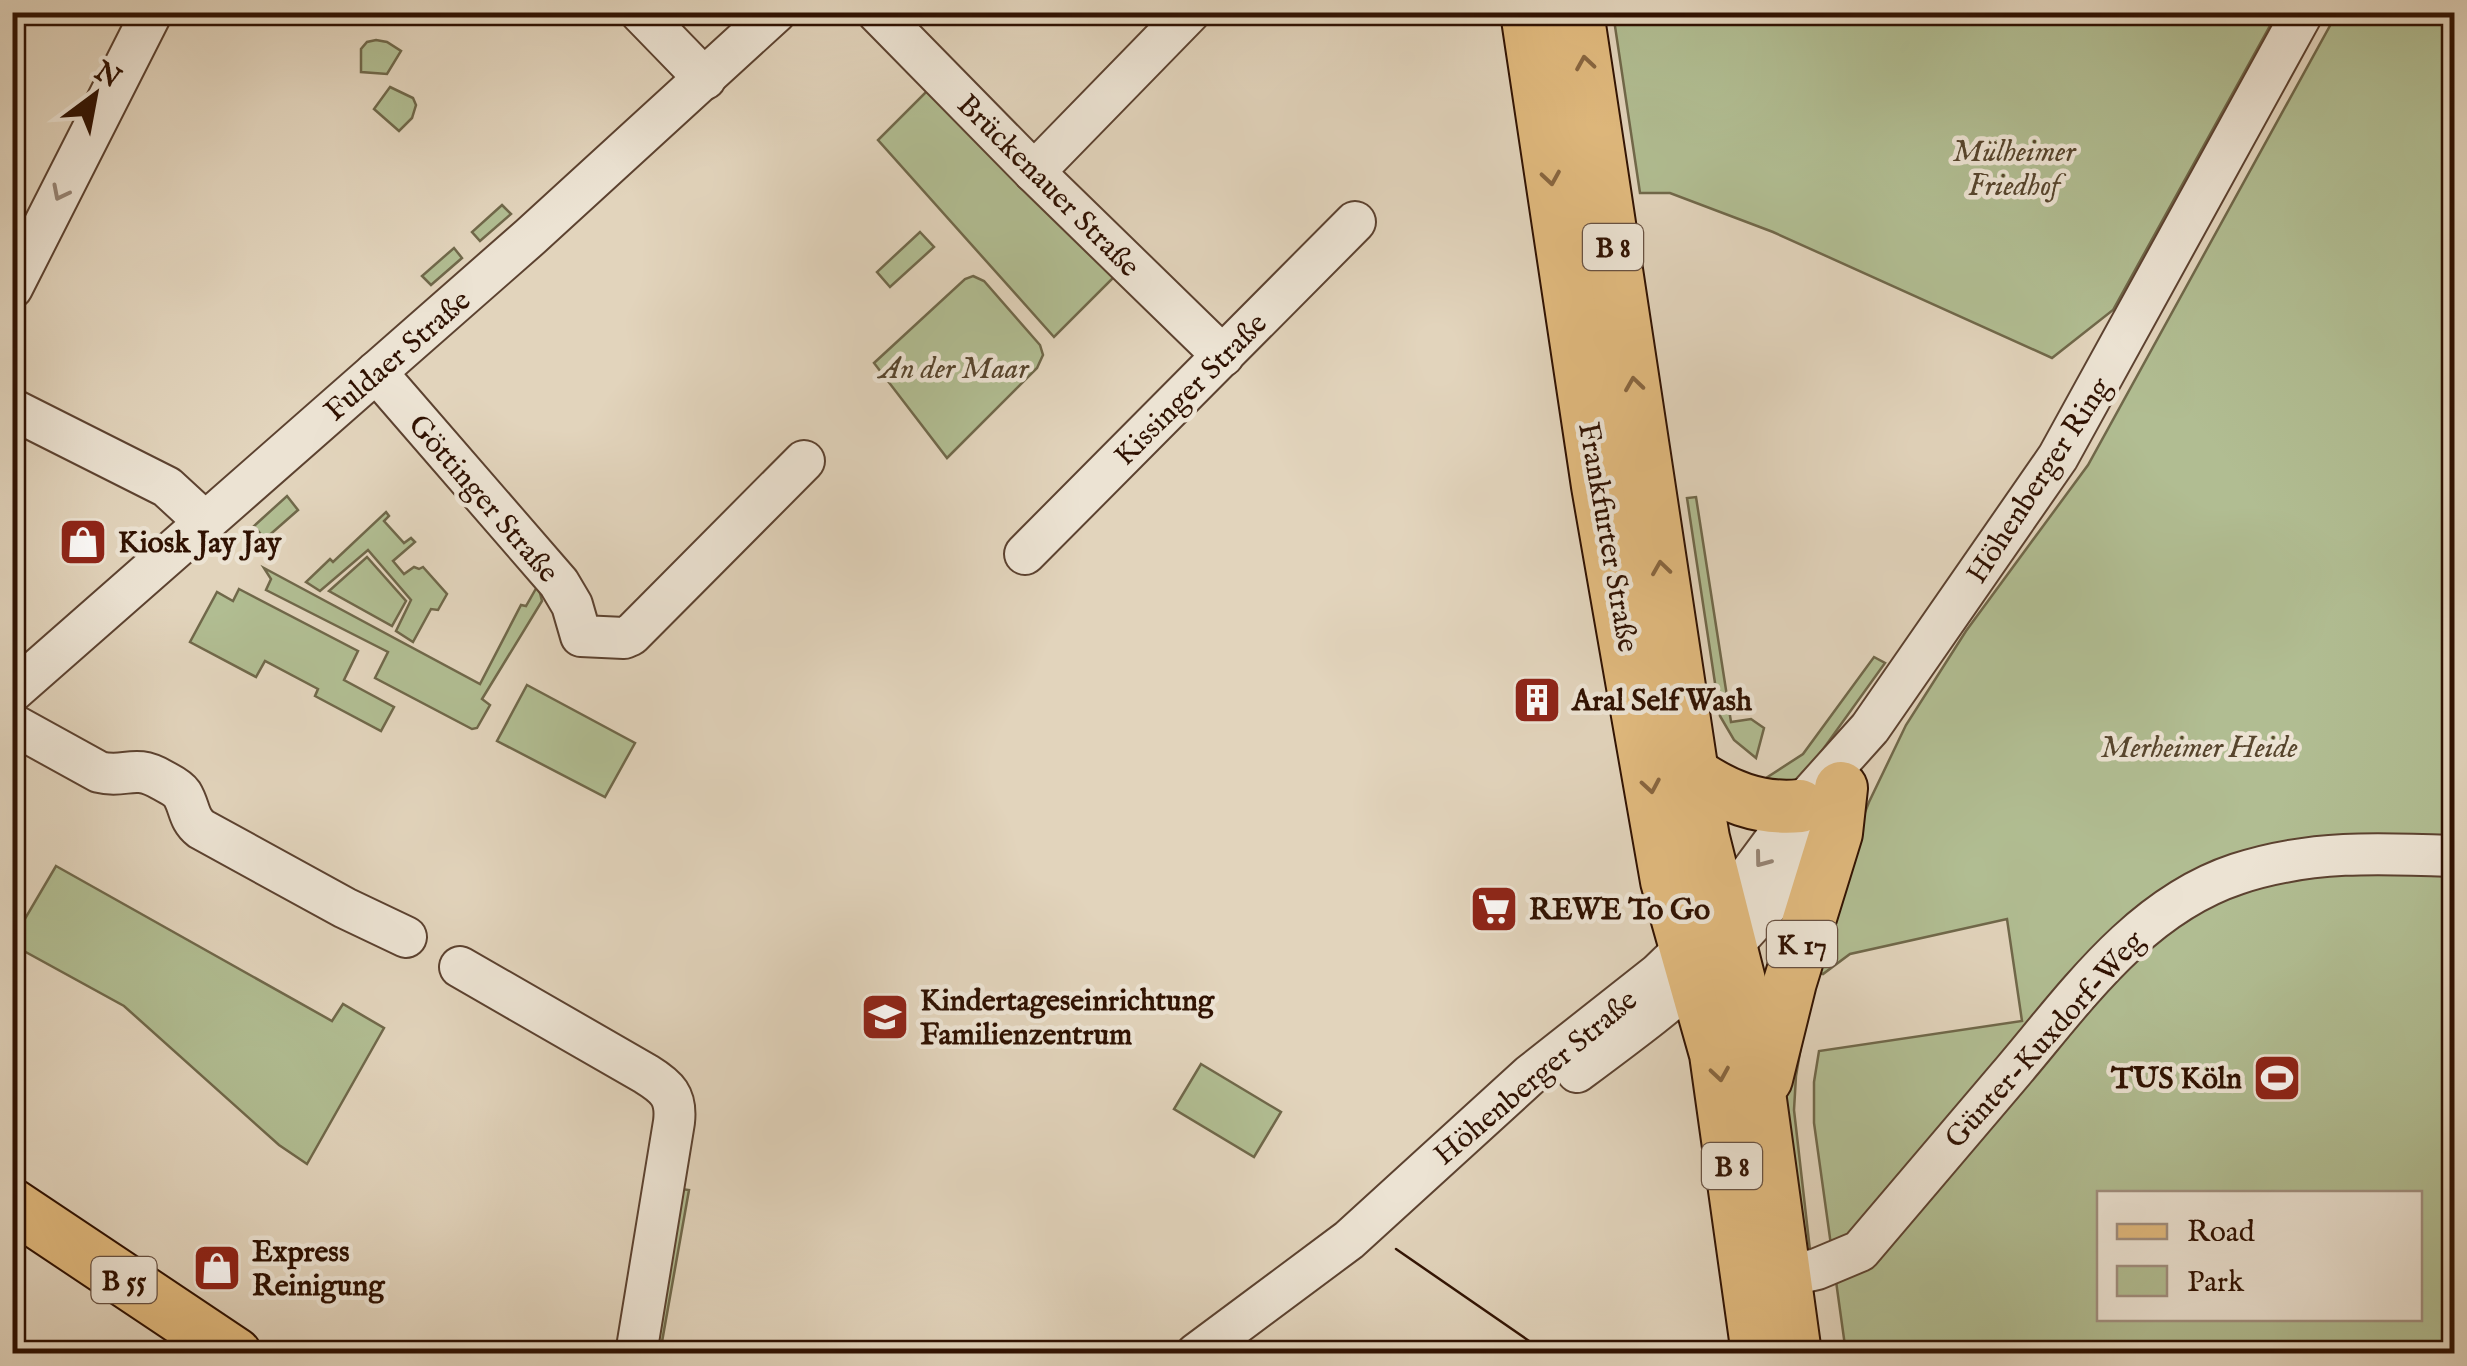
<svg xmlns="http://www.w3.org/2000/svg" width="2467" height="1366" font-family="'IM FELL English',serif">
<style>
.green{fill:#b1bd92;stroke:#70684a;stroke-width:2.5;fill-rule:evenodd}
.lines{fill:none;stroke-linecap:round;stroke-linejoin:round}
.minor-casing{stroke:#5c4230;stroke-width:44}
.major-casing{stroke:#301202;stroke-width:56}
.minor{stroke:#ece3d3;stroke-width:40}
.major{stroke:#e1ba7e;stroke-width:52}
.tram{stroke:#301202;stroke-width:2.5}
.oneway{stroke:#886640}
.oneway2{stroke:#978575}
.labels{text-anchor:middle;stroke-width:9;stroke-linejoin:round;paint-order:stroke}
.shield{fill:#ece3d3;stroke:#685141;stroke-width:2.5}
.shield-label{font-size:28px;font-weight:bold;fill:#301202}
.park-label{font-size:30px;font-style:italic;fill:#57452d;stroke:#ece3d3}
.street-label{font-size:30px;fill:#301202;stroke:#ece3d3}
.poi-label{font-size:30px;font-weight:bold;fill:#301202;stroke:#ece3d3;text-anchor:start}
</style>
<rect width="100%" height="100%" fill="#e2d4bc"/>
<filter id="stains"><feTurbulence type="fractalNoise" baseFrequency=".002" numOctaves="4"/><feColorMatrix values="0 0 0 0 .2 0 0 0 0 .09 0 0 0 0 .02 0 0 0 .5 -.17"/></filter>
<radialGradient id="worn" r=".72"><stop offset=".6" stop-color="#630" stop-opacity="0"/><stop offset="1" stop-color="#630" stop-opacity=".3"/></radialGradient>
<g class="green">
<path d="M1613 13V12L2277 13 2113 310 2052 358 1773 232 1670 193H1640Z"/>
<path d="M2337 13H2454V1353H1846L1814 1123V1082L1819 1051 2022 1021 2007 919 1850 954 1823 974 1804 968 1869 802 1906 725 1966 631 2088 465ZM2100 1194H2420V1318H2100Z"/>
<path d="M376 40 387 42 401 51 387 74 361 72V49L367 42Z"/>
<path d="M390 87 413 98 416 105 412 118 399 131 374 109Z"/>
<path d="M928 90 1114 277 1054 337 878 140Z"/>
<path d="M502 205 511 214 480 241 472 232Z"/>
<path d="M920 232 934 247 890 287 877 272Z"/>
<path d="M454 248 462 258 431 285 422 276Z"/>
<path d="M973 276 984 281 1040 345 1043 355 1037 368 947 458 874 363 965 279Z"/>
<path d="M287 496 298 510 265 539 254 526Z"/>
<path d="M1696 497 1731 722 1751 719 1764 728 1756 758 1734 740 1720 716 1687 498Z"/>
<path d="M386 512 389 516 384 521 404 543 411 538 415 542 393 561 404 574 414 567 419 569 423 567 447 594 438 610 431 609 413 642 396 631 411 600 368 550 320 591 306 582 330 559 333 562Z"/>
<path d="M367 557 406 601 392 626 329 591Z"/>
<path d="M264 568 480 684 521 605 526 606 538 585 542 601 482 699 490 705 477 728 472 729 375 678 388 652 266 590 271 579Z"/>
<path d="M239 589 358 651 344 680 394 707 381 731 315 696 318 689 265 661 256 677 190 642 217 592 233 601Z"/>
<path d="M1874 657 1885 663 1806 773 1791 784 1763 780 1803 754Z"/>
<path d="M527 685 635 743 605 797 497 741Z"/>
<path d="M56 866 332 1021 343 1004 384 1028 307 1164 279 1145 124 1006 13 945V939Z"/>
<path d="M1805 1022 1796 1076 1794 1110 1810 1250 1797 1242 1781 1104Z"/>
<path d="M1201 1064 1281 1112 1254 1157 1174 1109Z"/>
<path d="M681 1189 689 1190 660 1353 652 1354Z"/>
</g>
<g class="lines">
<g class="minor-casing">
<g id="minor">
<path d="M640 12 705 79"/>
<path d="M877 12 1034 172 1223 356"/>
<path d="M1034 172 1190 12"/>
<path d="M12 288 152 12"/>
<path d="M376 372 559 583 572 605 581 636 624 638 631 635 804 461"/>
<path d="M12 409 167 487 205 522"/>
<path d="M1025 554 1355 222"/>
<path d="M12 692 530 237 776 12"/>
<path d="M12 724 99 772C126 779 133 763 162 780 169 784 177 787 182 794 190 807 188 819 201 829L345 908 406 937"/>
<path d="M460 967 646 1074C667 1087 677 1096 674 1122L636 1354"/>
<path d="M1577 1072C1682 994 1759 937 1826 821"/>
<path d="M1787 1276 1817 1269 1860 1251C1909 1193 1959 1135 2008 1077 2073 1001 2137 907 2237 874 2309 850 2380 853 2454 856"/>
<path d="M1196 1354 1349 1240 1530 1075 1658 974 1721 913 1800 806 1870 728 2058 457 2303 12"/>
</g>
</g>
<g class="major-casing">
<g id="major">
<path d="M1527 12 1598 486 1667 881 1716 1054 1758 1354"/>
<path d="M1577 12 1692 773 1703 838 1749 1020 1795 1354"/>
<path d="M1692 773C1725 796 1759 810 1800 806"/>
<path d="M1766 1079 1790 982 1836 833 1841 788"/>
<path d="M12 1205 235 1354"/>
</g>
</g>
<use href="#minor" class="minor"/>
<use href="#major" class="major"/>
<path class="tram" d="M1396 1249 1548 1354"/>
</g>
<defs><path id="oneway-chevron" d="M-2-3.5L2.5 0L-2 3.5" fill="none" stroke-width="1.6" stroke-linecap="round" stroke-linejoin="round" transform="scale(2.5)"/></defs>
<g class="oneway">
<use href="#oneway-chevron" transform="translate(1585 63) rotate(-99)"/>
<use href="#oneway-chevron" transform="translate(1551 178) rotate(81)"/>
<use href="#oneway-chevron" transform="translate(1634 384) rotate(-98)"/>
<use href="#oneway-chevron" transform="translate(1661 568) rotate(-98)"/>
<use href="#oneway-chevron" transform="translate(1651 786) rotate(80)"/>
<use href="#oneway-chevron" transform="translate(1720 1074) rotate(81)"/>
</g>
<g class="oneway2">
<use href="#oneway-chevron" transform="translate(60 193) rotate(117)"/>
<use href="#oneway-chevron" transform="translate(1762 860) rotate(127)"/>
</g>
<defs>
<g id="shop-square" transform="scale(2.5)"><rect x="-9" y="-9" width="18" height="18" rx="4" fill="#8f2418" stroke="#ece3d3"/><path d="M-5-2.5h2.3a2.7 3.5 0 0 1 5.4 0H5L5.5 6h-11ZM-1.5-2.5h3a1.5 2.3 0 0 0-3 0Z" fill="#fff"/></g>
<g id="building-square" transform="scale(2.5)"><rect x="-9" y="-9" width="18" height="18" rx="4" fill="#8f2418" stroke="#ece3d3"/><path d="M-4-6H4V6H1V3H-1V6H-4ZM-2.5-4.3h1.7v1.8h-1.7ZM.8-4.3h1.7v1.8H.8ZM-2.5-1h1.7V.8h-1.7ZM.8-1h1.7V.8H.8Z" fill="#fff"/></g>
<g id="supermarket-square" transform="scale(2.5)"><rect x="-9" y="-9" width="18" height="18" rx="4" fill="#8f2418" stroke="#ece3d3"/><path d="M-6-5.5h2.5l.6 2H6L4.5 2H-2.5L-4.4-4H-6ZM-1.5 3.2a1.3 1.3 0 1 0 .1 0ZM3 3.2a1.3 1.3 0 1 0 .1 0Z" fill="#fff"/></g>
<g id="school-square" transform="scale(2.5)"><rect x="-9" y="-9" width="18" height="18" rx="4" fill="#8f2418" stroke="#ece3d3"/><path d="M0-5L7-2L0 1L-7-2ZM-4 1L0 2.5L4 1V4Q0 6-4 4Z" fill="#fff"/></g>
<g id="stadium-square" transform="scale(2.5)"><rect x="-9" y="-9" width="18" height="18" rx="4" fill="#8f2418" stroke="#ece3d3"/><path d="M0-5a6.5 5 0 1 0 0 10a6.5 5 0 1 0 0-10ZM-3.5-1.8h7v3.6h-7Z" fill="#fff"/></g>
</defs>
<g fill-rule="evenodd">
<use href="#shop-square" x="83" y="542"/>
<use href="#building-square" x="1537" y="700"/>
<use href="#supermarket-square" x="1494" y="909"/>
<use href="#school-square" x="885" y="1017"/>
<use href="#stadium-square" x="2277" y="1078"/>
<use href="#shop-square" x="217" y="1268"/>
</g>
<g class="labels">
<g class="shield">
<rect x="1583" y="224" width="60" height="46" rx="8"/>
<rect x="1767" y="921" width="70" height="46" rx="8"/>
<rect x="1702" y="1143" width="60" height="46" rx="8"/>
<rect x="91.5" y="1257" width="65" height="46" rx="8"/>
</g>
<g class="shield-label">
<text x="1613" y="257">B 8</text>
<text x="1802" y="954">K 17</text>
<text x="1732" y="1176">B 8</text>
<text x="124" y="1290">B 55</text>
</g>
<g class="park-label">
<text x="2014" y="161">Mülheimer<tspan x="2014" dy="34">Friedhof</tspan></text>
<text x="954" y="378">An der Maar</text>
<text x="2199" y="757">Merheimer Heide</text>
</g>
<g class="street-label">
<text transform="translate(1049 185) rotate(45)" y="10">Brückenauer Straße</text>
<text transform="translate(397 355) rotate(-41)" y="10">Fuldaer Straße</text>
<text transform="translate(1190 389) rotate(-45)" y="10">Kissinger Straße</text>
<text transform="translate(2038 480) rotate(-57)" y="10">Höhenberger Ring</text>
<text transform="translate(484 498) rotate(49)" y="10">Göttinger Straße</text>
<text transform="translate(1609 537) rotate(80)" y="10">Frankfurter Straße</text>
<text transform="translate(2044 1039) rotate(-48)" y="10">Günter-Kuxdorf-Weg</text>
<text transform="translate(1535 1077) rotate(-40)" y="10">Höhenberger Straße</text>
</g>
<g class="poi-label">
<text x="118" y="552">Kiosk Jay Jay</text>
<text x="1572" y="710">Aral Self Wash</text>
<text x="1529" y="919">REWE To Go</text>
<text x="920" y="1010">Kindertageseinrichtung<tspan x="920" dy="34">Familienzentrum</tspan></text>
<text x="2242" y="1088" text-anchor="end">TUS Köln</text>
<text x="252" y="1261">Express<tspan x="252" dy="34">Reinigung</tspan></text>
</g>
</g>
<rect width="2467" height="1366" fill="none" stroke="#e2d4bc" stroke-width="50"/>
<rect x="15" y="15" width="2437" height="1336" fill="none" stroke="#301202" stroke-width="5"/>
<rect x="25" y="25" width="2417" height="1316" fill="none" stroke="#301202" stroke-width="2.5"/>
<rect x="2097" y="1191" width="325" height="130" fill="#ece3d3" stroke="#a18f7f" stroke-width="2.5"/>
<rect x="2117" y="1224" width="50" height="15" fill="#e1ba7e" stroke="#a18f7f" stroke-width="2.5"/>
<text x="2187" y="1241" font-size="30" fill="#301202">Road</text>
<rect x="2117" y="1266" width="50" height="30" fill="#b1bd92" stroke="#a18f7f" stroke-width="2.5"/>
<text x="2187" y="1291" font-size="30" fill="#301202">Park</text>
<g transform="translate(95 95) rotate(32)" stroke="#ece3d3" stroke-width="8" paint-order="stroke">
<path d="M0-8L18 38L0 25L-18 38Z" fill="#301202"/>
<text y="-15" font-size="28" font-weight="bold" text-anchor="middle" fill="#301202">N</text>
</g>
<rect width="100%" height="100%" filter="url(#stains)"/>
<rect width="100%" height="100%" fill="url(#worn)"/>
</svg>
